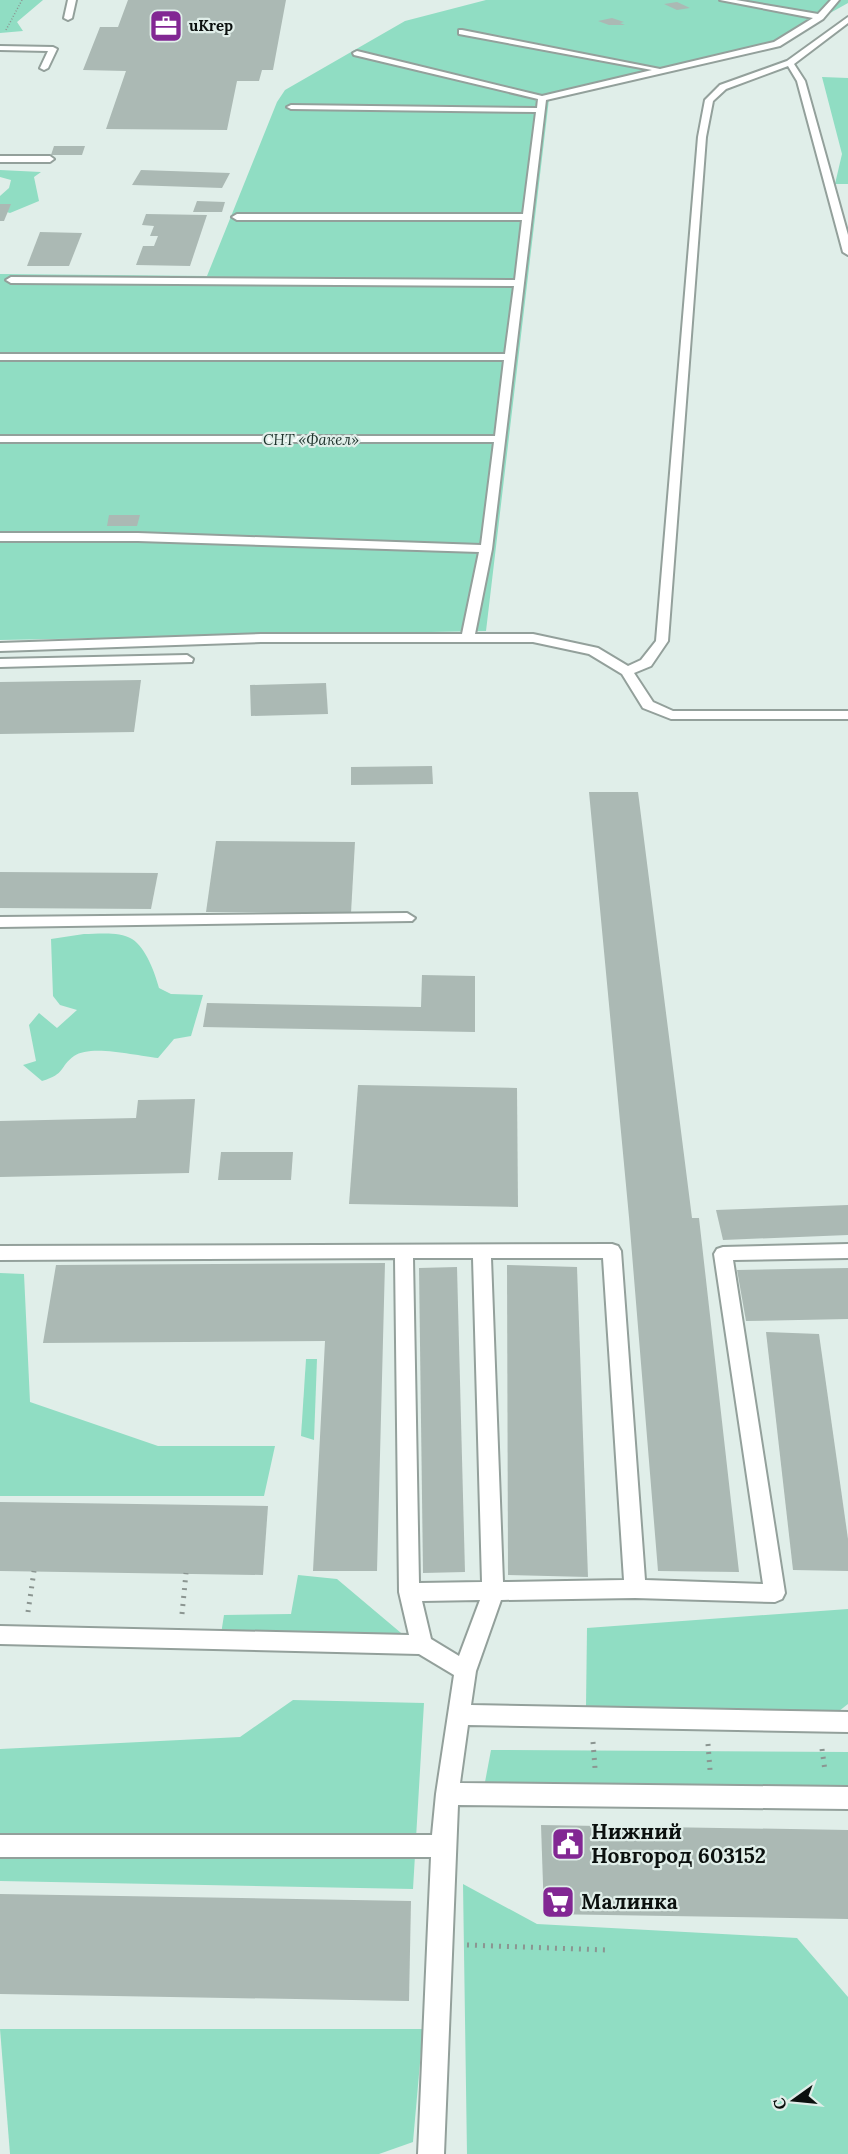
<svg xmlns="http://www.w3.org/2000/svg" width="848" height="2154" font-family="Lora,serif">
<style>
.green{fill:#90ddc3}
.building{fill:#abb9b4}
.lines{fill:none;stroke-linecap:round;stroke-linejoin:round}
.service-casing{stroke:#93a09b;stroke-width:4}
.path-far1{stroke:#8b9591;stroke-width:1.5;stroke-dasharray:1 2;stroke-linecap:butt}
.path{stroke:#8b9591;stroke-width:5;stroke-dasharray:2 6;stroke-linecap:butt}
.service{fill:#fff;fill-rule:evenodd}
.labels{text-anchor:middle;stroke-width:4.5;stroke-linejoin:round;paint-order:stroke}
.far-poi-label{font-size:15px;font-weight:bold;fill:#0b100e;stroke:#e0eee9;text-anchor:start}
.far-park-label{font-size:15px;font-style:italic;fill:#1c312a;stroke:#e0eee9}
.near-poi-label{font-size:21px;font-weight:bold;fill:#0b100e;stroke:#e0eee9;text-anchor:start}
</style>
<rect width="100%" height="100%" fill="#e0eee9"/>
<g class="green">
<path d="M0 0H43L17 22 23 31 0 33Z"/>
<path d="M486 0H848V3L780 41 549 99 486 631 0 640V274L207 276 277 102 285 90 405 21Z"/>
<path d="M822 77 848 78V184H835L842 154Z"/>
<path d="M0 170 41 172 34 177 39 201 10 213 0 210V196L9 188 11 180 0 177Z"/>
<path d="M84 934C98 934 119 931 132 939 146 948 155 973 159 988L171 994 203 995 191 1036 174 1039 158 1058C137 1056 91 1044 74 1056 59 1067 66 1074 42 1081L23 1065 36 1061 29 1025 39 1013 57 1028 77 1010 60 1005 53 996 51 939Z"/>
<path d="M0 1273 24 1274 30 1402 158 1446H275L264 1496H0Z"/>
<path d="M306 1359H317L314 1440 301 1436Z"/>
<path d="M298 1575 337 1579 407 1638 221 1634 224 1615 291 1614Z"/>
<path d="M848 1609V1704L839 1711 586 1706 587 1628Z"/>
<path d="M293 1700 424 1703 413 1889 0 1881V1749L240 1737Z"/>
<path d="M491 1750 848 1752V1786L485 1782Z"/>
<path d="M463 1884 537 1924 797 1938 848 1997V2154H467Z"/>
<path d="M0 2029H423L413 2142 379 2154H10Z"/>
</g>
<g class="building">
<path d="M128 0H286L273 70H262L259 81H237L227 130 106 129 126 71 83 70 100 27H118Z"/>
<path d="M677 2 690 8 677 10 664 4Z"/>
<path d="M612 18 624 22 620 23 625 25H609L598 21Z"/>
<path d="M54 146H85L82 155H51Z"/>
<path d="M141 170 230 173 222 188 132 185Z"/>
<path d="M197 201 225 202 222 212H193Z"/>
<path d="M0 204H11L4 221H0Z"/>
<path d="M146 214 207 215 190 266 136 265 143 246H154L158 236H150L154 226 142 225Z"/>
<path d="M40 232 82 233 69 266H27Z"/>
<path d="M109 515H140L137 526H107Z"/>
<path d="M141 680 134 732 0 734V682Z"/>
<path d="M326 683 328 714 251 716 250 685Z"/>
<path d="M432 766 433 784 351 785V767Z"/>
<path d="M589 792H638L692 1218H699L739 1572 658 1571 629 1217Z"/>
<path d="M216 841 355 842 351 913 206 912Z"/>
<path d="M0 872 158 873 151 909 0 908Z"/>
<path d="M422 975 475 976V1032L203 1027 207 1003 421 1007Z"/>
<path d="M358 1085 517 1088 518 1207 349 1204Z"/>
<path d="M195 1099 189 1173 0 1177V1121L136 1118 138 1100Z"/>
<path d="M221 1152H293L291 1180H218Z"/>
<path d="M848 1205V1235L723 1240 716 1210Z"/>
<path d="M385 1263 377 1571H313L325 1341 43 1343 56 1265Z"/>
<path d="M507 1265 577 1267 588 1577 508 1575Z"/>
<path d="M457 1267 465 1572 423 1573 419 1268Z"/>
<path d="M848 1268V1319L746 1321 737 1270Z"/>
<path d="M766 1332 819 1334 848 1539V1571L793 1570Z"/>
<path d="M0 1502 268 1506 263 1575 0 1571Z"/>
<path d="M541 1825 848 1830V1919L544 1914Z"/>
<path d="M0 1894 411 1901 409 2001 0 1994Z"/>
</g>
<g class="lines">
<g class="service-casing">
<g id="service">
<path d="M68 0H76L72 18 68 20 64 18Z"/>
<path d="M720 0H736L818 14 831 0H839L823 19 780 46 546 100 492 549 475 634H533L598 648 628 666 641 660 656 641 698 137 705 100 720 85 787 61 848 17V23L794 64 805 81 848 235V255L843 252 797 81 788 66 726 89 713 101 706 137 668 641 651 666 634 673 653 702 673 711H848V719H671L643 708 622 674 589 654 533 642H261L0 651V643L261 634H462L479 552 138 541H0V533H138L481 545 494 442H0V436H495L504 360H0V354H505L514 286 11 283 6 280 11 277 515 280 522 220H237L232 217 237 214H523L536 112 291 109 287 107 291 105 537 108 538 99 354 55 353 53 357 51 542 96 652 70 459 34V30H462L660 69 774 42 813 18Z"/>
<path d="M0 46 53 47 57 49 48 68 44 70 40 68 48 51 0 50Z"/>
<path d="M0 156H50L54 159 50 162H0Z"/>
<path d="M187 655 193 659 192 662 0 667V659Z"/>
<path d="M407 913 415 918 412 921 0 927V917Z"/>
<path d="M612 1244 618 1246 621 1251 645 1580 763 1584 714 1254 717 1249 723 1247 848 1244V1258L733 1260 785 1593 782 1599 775 1602 635 1598 501 1600 476 1671 471 1705 848 1712V1732L468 1725 460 1783 848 1787V1809L458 1805 444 2154H418L431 1857H0V1835H432L436 1794 454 1675 419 1654 0 1644V1626L409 1635 399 1592 395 1258 0 1260V1246ZM413 1258H473L482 1582 419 1583ZM491 1258H603L624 1580 503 1582ZM480 1600 459 1656 431 1639 422 1601Z"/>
</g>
</g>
<path class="path-far1" d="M6 30 22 0"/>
<g class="path">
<path d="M28 1612 34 1571"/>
<path d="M182 1614 186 1573"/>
<path d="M593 1742 595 1768"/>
<path d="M708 1744 710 1770"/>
<path d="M822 1749 825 1771"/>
<path d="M467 1945 607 1950"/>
</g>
<use href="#service" class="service"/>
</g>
<defs>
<g id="office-square" transform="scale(1.725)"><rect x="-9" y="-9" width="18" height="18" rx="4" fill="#822793" stroke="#e0eee9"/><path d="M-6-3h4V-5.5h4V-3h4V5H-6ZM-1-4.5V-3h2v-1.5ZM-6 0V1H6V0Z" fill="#fff"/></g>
<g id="civic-square" transform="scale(1.725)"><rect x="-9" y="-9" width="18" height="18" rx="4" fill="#822793" stroke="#e0eee9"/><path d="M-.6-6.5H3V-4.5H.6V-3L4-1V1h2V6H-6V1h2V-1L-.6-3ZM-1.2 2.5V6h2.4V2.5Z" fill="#fff"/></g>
<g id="supermarket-square" transform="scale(1.725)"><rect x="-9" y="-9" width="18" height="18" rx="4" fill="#822793" stroke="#e0eee9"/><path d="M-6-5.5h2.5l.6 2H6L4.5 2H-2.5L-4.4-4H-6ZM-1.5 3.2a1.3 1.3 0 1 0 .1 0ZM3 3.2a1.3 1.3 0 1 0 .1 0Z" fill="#fff"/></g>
</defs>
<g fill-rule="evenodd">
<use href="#office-square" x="166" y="26"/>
<use href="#civic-square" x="568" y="1844"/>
<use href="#supermarket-square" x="558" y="1902"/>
</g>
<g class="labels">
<g class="far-poi-label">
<text x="189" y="31">uKrep</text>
</g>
<g class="far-park-label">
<text x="311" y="445">СНТ «Факел»</text>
</g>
<g class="near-poi-label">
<text x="591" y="1839">Нижний<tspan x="591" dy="24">Новгород 603152</tspan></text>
<text x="581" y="1909">Малинка</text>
</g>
</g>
<g transform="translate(794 2100) rotate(255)" stroke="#e0eee9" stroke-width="4.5" paint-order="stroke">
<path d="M0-4.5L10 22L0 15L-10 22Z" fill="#0b100e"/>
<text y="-9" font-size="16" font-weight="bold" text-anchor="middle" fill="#0b100e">С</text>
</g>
</svg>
